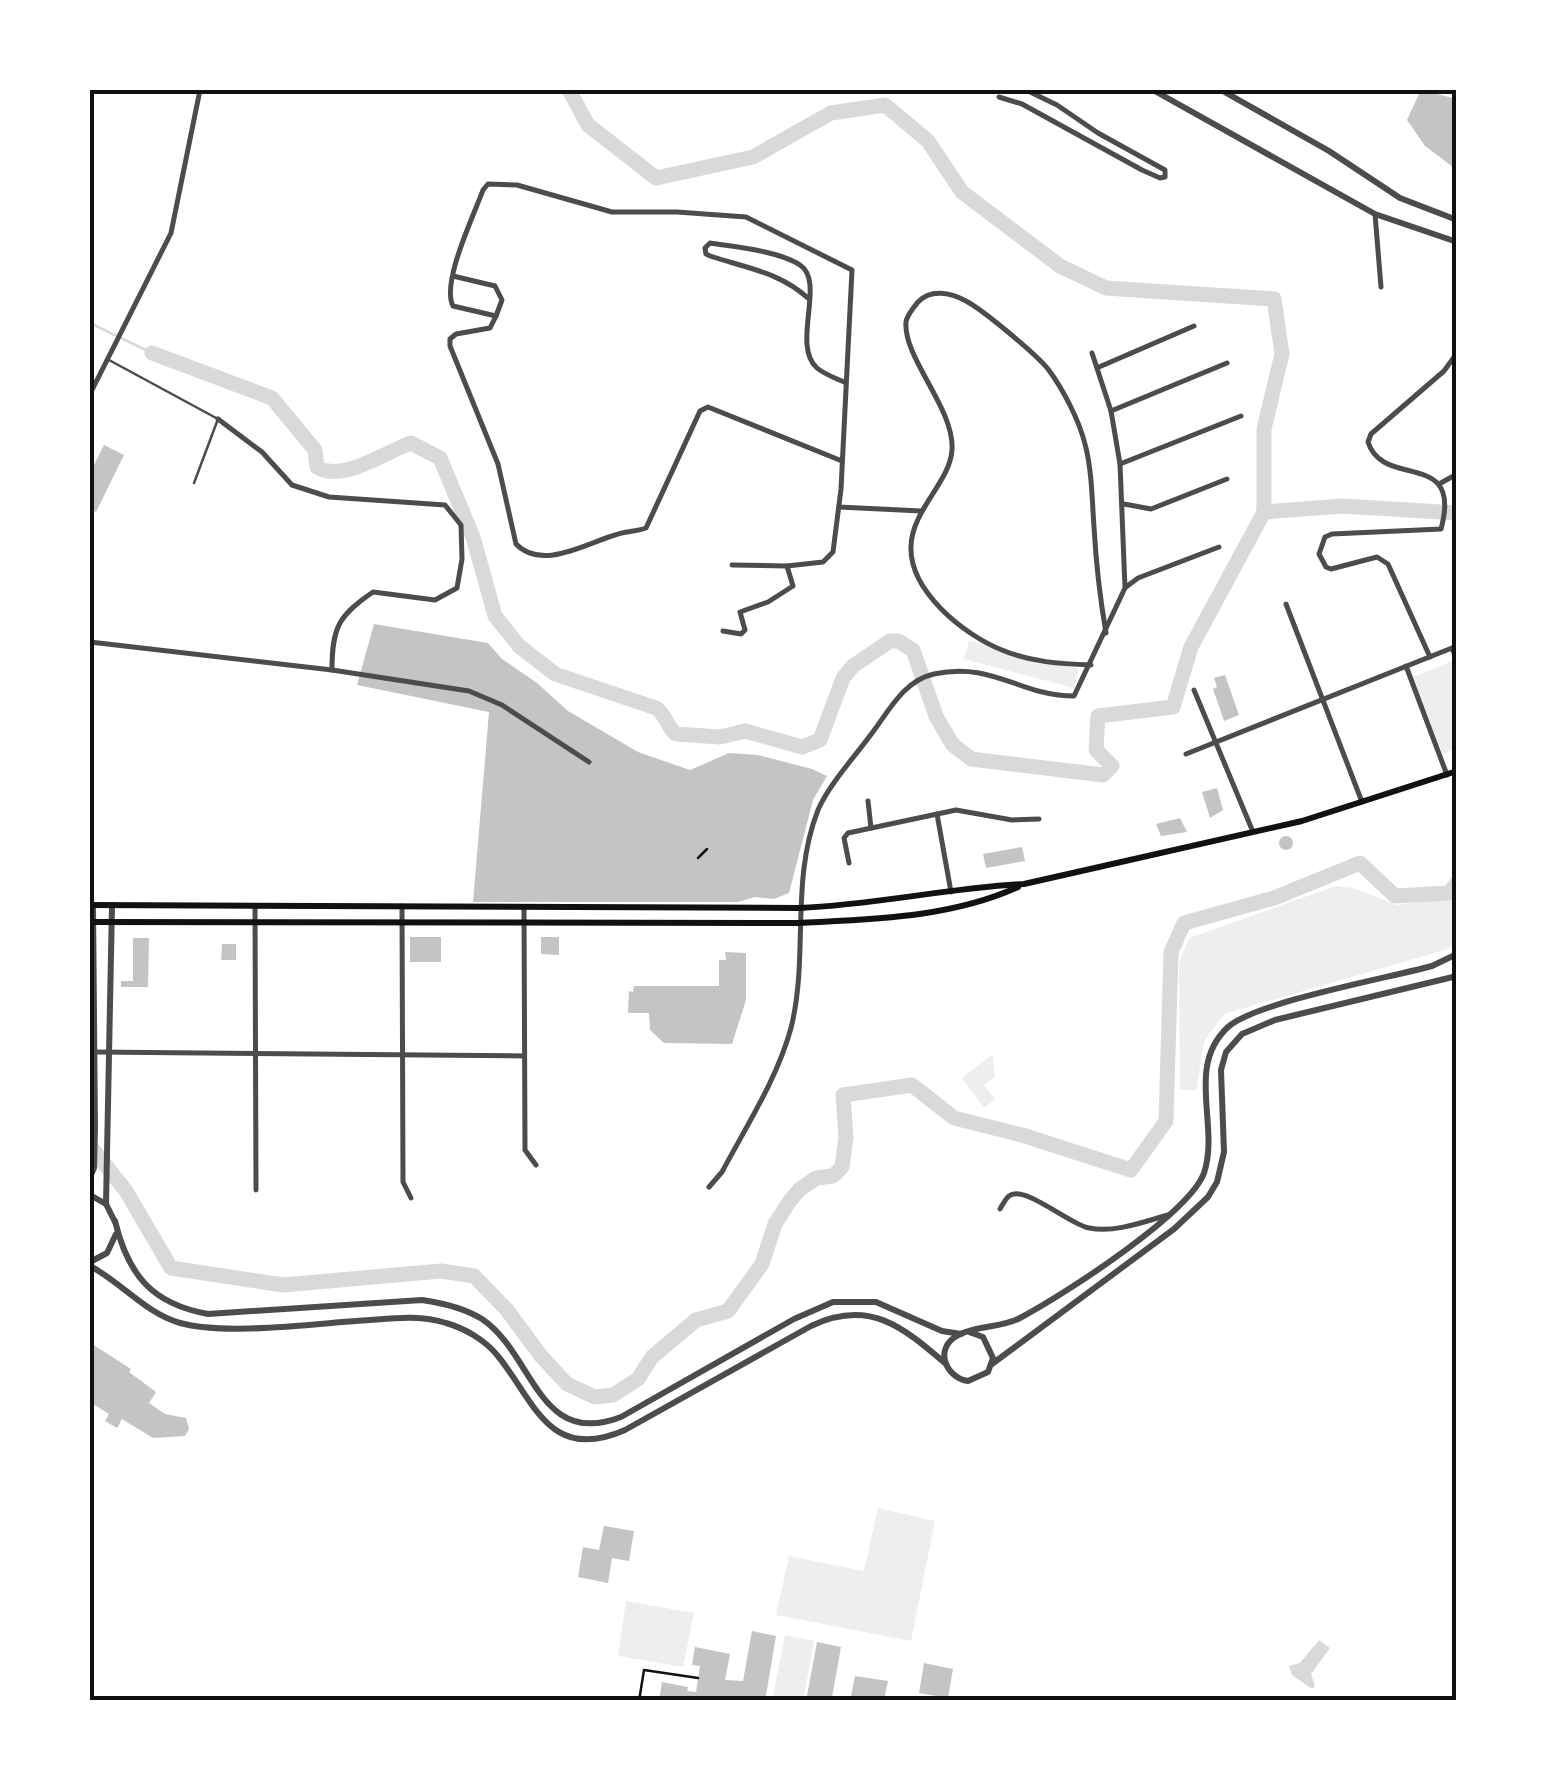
<svg xmlns="http://www.w3.org/2000/svg" width="1547" height="1791" font-family="'Work Sans',sans-serif">
<style>
.green{fill:#eee}
.water{fill:#d9d9d9}
.lines{fill:none;stroke-linecap:round;stroke-linejoin:round}
.stream{stroke:#d9d9d9;stroke-width:2.5}
.river{stroke:#d9d9d9;stroke-width:15}
.building{fill:#c4c4c4}
.path{stroke:#111;stroke-width:2.5}
.service{stroke:#4c4c4c;stroke-width:2.5}
.minor{stroke:#4c4c4c;stroke-width:5}
.tertiary{stroke:#4c4c4c;stroke-width:6}
.secondary{stroke:#111;stroke-width:6}
.neatline{fill:none;stroke:#111;stroke-width:4}
</style>
<rect width="100%" height="100%" fill="#fff"/>
<g class="green">
<path d="M969 640 1079 669 1074 688 964 659Z"/>
<path d="M1452 661 1457 673V748L1443 754 1413 677Z"/>
<path d="M1336 886 1353 888 1397 905 1457 897V941L1448 949 1224 1014 1204 1042 1196 1091 1180 1089 1179 963 1189 938Z"/>
<path d="M993 1054 995 1077 984 1085 995 1099 984 1108 962 1078Z"/>
<path d="M878 1508 935 1521 911 1641 776 1615 789 1556 864 1571Z"/>
<path d="M626 1601 694 1613 683 1667 618 1656Z"/>
<path d="M785 1635 814 1641 803 1701H772Z"/>
</g>
<path class="water" d="M1319 1640 1330 1648 1311 1674 1315 1686 1312 1689 1292 1675 1289 1666 1300 1663Z"/>
<g class="lines">
<path class="stream" d="M90 323 152 353"/>
<g class="river">
<path d="M569 90 588 125 656 178 753 157 831 113 885 105 928 141 962 192 1060 266 1106 288 1274 299 1282 354 1264 429V512L1343 506 1457 513"/>
<path d="M152 353 272 398 315 450 317 467C342 483 385 452 411 443L440 458 473 537 495 616 519 646 555 674 656 708C667 715 667 728 676 734L720 737 745 731 802 747 820 740 843 678 853 666 890 641H898L913 650 936 716 952 744 971 759 1103 775 1112 766 1096 750 1098 716 1173 707 1191 647 1264 512"/>
<path d="M90 1146 126 1191 171 1268 283 1285 441 1271 474 1276 507 1310 541 1356 567 1384 595 1397 613 1395 638 1379 652 1357 696 1320 728 1311 762 1264 775 1224 789 1202 799 1190 816 1178 833 1176 842 1167 846 1137 843 1095 912 1085 954 1118 1022 1135 1131 1170 1166 1121 1171 952 1184 923 1274 898 1360 863 1395 896 1449 893 1457 883"/>
</g>
</g>
<g class="building">
<path d="M1421 90 1457 99V170L1425 146 1407 120Z"/>
<path d="M104 445 124 455 96 512 90 509V473Z"/>
<path d="M374 624 488 643 502 659 537 683 568 711 638 752 661 760 690 770 729 753 758 755 812 769 827 776 813 800 789 893 774 899 755 897 738 902H473L489 712 357 685Z"/>
<path d="M1225 675 1239 715 1224 721 1213 689 1217 687 1214 678Z"/>
<path d="M1217 788 1223 810 1210 818 1202 792Z"/>
<path d="M1180 818 1187 832 1161 836 1156 824Z"/>
<circle cx="1286" cy="843" r="7"/>
<path d="M1022 847 1025 861 986 868 983 854Z"/>
<rect x="410" y="937" width="31" height="25"/>
<path d="M541 937H559V955L541 954Z"/>
<path d="M133 938H149L148 987H121V981H133Z"/>
<path d="M222 944H236V960H221Z"/>
<path d="M725 952 746 953V1000L732 1044 664 1043 650 1030 649 1013H628L629 991 633 992 634 986H719V960H726Z"/>
<path d="M92 1344 131 1369 129 1372 156 1392 149 1403 165 1414 186 1418 189 1429 185 1436 153 1438 122 1419 117 1428 105 1421 109 1414 93 1404 90 1407Z"/>
<path d="M604 1526 634 1531 629 1561 612 1558 608 1583 578 1577 583 1547 599 1550Z"/>
<path d="M752 1631 776 1636 765 1701 730 1698 729 1701H659L662 1682 688 1687 687 1691 696 1692 700 1666 692 1665 695 1647 730 1654 725 1680 743 1681Z"/>
<path d="M817 1642 841 1647 832 1697 843 1701H806Z"/>
<path d="M924 1663 953 1669 948 1698 919 1693Z"/>
<path d="M855 1676 888 1681 884 1700 850 1701Z"/>
</g>
<g class="lines">
<g class="path">
<path d="M698 858 707 849"/>
<path d="M639 1701 644 1670 698 1678"/>
</g>
<path class="service" d="M109 360 218 419 194 483"/>
<g class="minor">
<path d="M999 97 1022 104 1142 170 1160 178 1165 177V170L1098 133 1057 105 1026 90"/>
<path d="M1375 214 1381 287"/>
<path d="M453 276 495 286 502 300 496 316"/>
<path d="M809 299C780 272 746 268 710 256L706 254 705 248 710 243C735 247 779 251 800 265 826 282 791 345 817 368 824 374 835 378 844 382"/>
<path d="M1099 367 1194 326"/>
<path d="M90 394 171 233 200 90"/>
<path d="M1111 411 1227 363"/>
<path d="M218 419 262 452 292 485 329 497 445 505 461 525 462 559 457 588 435 600 373 592C338 616 332 628 332 670"/>
<path d="M1120 464 1241 416"/>
<path d="M1439 484 1457 474"/>
<path d="M1124 504 1151 509 1227 479"/>
<path d="M839 507 921 511"/>
<path d="M732 565 787 566 823 562 833 552 841 489 852 270 746 217 677 212H612L517 185 488 184 483 190C474 215 441 283 453 306L496 316 490 328 456 334 450 339V346L498 464 516 544C542 571 587 543 615 535 625 531 635 532 646 528L700 411 708 407 842 461"/>
<path d="M1126 587 1138 578 1219 547"/>
<path d="M1286 604 1362 802"/>
<path d="M723 631 741 634 745 630 740 612 768 602 793 586 787 566"/>
<path d="M90 642 332 670 469 691 502 705 589 762"/>
<path d="M1452 648 1457 660"/>
<path d="M1430 657 1388 564 1377 557 1331 569 1326 567 1319 554 1325 537 1332 534 1441 529C1463 448 1383 490 1368 442L1371 434 1444 371 1457 353"/>
<path d="M1091 665C1061 664 1030 662 1002 650 964 635 909 591 911 546 912 510 950 482 952 450 955 409 903 358 906 322 907 315 913 308 918 302 930 289 950 292 966 301 983 310 1036 354 1048 369 1063 389 1079 420 1085 444 1092 470 1092 500 1094 527 1096 563 1100 598 1106 633"/>
<path d="M1406 666 1447 775"/>
<path d="M1194 690 1253 832"/>
<path d="M1186 754 1457 646"/>
<path d="M868 801 871 828"/>
<path d="M937 814 951 892"/>
<path d="M849 863 844 838 848 833 956 810 1012 820 1039 819"/>
<path d="M402 906 403 1182 411 1198"/>
<path d="M255 907 256 1190"/>
<path d="M524 907 525 1150 536 1165"/>
<path d="M94 1052 524 1056"/>
<path d="M709 1187 722 1172C747 1125 777 1079 791 1028 809 956 790 881 818 810 829 784 858 753 875 729 891 707 906 680 934 674 992 661 1020 696 1074 696L1125 588 1120 464 1111 411 1092 353"/>
<path d="M1000 1209C1001 1207 1007 1197 1009 1196 1024 1184 1070 1225 1089 1228 1115 1233 1143 1222 1168 1215"/>
</g>
<g class="tertiary">
<path d="M1153 90 1375 214 1457 242"/>
<path d="M1221 90 1329 151 1400 198 1457 220"/>
<path d="M90 1177 94 1168 95 1128 93 905"/>
<path d="M90 1195 106 1204 115 1222"/>
<path d="M106 1204 112 905"/>
<path d="M115 1221C128 1275 152 1304 208 1314L422 1300C443 1303 464 1308 482 1319 534 1354 538 1449 621 1417L794 1319 833 1302H876L942 1331 961 1334"/>
<path d="M90 1262 107 1253 116 1234"/>
<path d="M90 1266C121 1282 145 1313 180 1323 228 1336 318 1323 370 1320 396 1318 421 1315 446 1323 464 1328 485 1340 497 1355 534 1399 548 1464 625 1430L811 1326C869 1298 903 1327 946 1364"/>
<path d="M969 1332 983 1337 993 1358 988 1372 968 1381C947 1378 934 1351 955 1337 971 1326 1001 1328 1020 1318 1062 1296 1189 1214 1204 1173 1220 1125 1185 1067 1228 1027 1256 1002 1388 978 1432 966L1457 954"/>
<path d="M992 1364 1174 1229 1208 1197 1217 1182 1224 1152 1221 1070 1226 1052 1242 1034 1275 1020 1457 976"/>
</g>
<g class="secondary">
<path d="M90 905 799 908C874 905 948 888 1024 884L1302 821 1457 771"/>
<path d="M90 922 799 923C873 919 950 918 1018 887"/>
</g>
</g>
<rect width="1547" height="1791" fill="none" stroke="#ffffff" stroke-width="185"/>
<rect x="92" y="92" width="1362" height="1606" class="neatline"/>
</svg>
